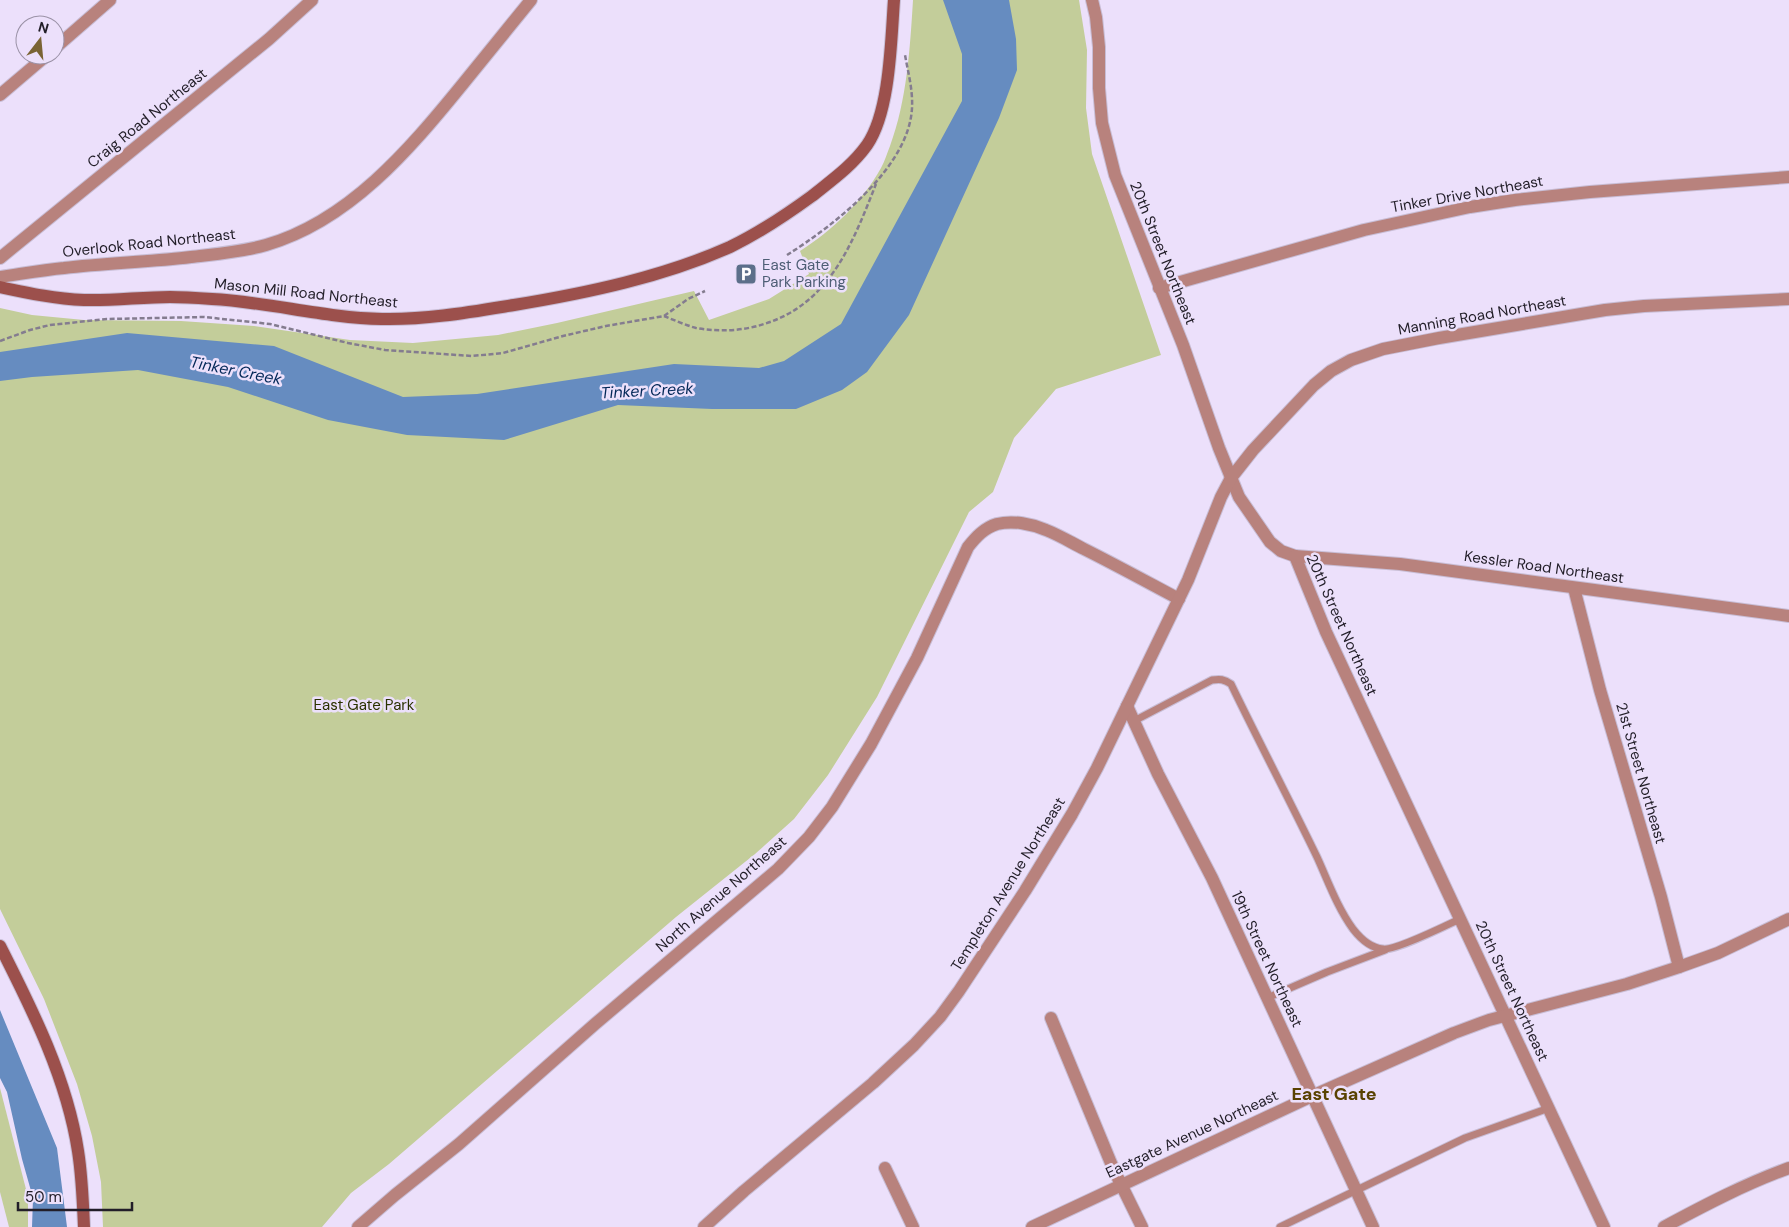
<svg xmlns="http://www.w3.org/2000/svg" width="1789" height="1227" font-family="'DM Sans',sans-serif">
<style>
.green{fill:#c3cd9a}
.water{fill:#668cc0}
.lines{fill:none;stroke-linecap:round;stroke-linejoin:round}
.lane-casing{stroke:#c8bdd5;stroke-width:9}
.street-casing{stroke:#c8bdd5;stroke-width:14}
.secondary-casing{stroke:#c8bdd5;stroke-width:14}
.path{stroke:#847c8f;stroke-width:2.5;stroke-dasharray:5 2.5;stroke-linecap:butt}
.lane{stroke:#b8827d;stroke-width:7}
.street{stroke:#b8827d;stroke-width:12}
.secondary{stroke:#9c504c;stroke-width:12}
.labels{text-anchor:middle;stroke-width:5;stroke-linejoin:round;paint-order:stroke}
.street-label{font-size:15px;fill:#221e28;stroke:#ece0fb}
.service-label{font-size:15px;fill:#4e5e75;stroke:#ece0fb;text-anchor:start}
.park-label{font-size:15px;fill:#2b3200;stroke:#ece0fb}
.water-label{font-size:16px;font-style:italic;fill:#022757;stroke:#ece0fb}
.quarter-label{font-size:18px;font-weight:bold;fill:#594201;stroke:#ece0fb}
</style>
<rect width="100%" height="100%" fill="#ece0fb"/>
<g class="green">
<path d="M913 0H1079L1087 50 1086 108 1092 154 1161 355 1056 389 1014 438 993 492 969 512 877 697 828 775 794 819 755 854 676 917 389 1164 351 1193 322 1227H103L101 1182 92 1136 77 1084 44 999 0 909V308L32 315 84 320 181 321 254 326 350 340 413 343 498 335 557 323 694 291 709 320 769 299 809 274 800 251C833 230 862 202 881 168 885 161 887 153 890 146 907 100 910 49 913 0Z"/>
<path d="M0 1088 28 1197V1227H9L0 1192Z"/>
</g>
<g class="water">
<path d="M943 0H1009L1016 39 1017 70 999 118 909 315 867 372 842 390 796 409H712L618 405 504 440 407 435 328 420 228 387 138 370 32 377 0 381V352L127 333 274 346 403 397 477 394 674 364 759 368 784 361 841 324 962 101V54Z"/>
<path d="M0 1010 57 1148 67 1227H32L33 1198 22 1159 7 1092 0 1078Z"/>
</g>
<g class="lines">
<g class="lane-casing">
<g id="lane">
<path d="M1134 721 1212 680C1220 679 1224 679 1231 684 1259 742 1289 799 1317 857 1328 881 1337 907 1353 929 1360 938 1370 948 1383 949 1395 951 1447 925 1460 919"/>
<path d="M1267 998 1327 972 1385 950"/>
<path d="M1280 1227 1465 1138 1549 1108"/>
</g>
</g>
<g class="street-casing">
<g id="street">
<path d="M1092 0 1096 17 1099 47V88L1102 123 1115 175 1183 345 1219 448 1239 497 1270 542 1281 551 1295 556 1326 632 1604 1227"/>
<path d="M55 48 110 0"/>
<path d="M0 95 47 55"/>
<path d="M0 258 269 39 312 0"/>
<path d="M0 277C21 274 42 270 64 268 106 263 149 262 191 257 216 254 242 252 266 245 349 221 409 150 462 85 485 57 508 28 531 0"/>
<path d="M1159 288 1364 230 1470 207 1515 200 1590 192 1789 177"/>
<path d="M1295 556 1400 564 1789 616"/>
<path d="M1574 588 1600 690 1661 897 1679 967"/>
<path d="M1127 706 1158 774 1212 878 1373 1227"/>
<path d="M1051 1018 1113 1168 1142 1227"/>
<path d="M885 1168 913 1227"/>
<path d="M358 1227 395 1195 459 1144 595 1024 778 869 809 837 832 807 871 744 917 658 968 547C976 537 984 528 997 524 1013 520 1032 524 1046 530 1059 535 1072 543 1084 549 1116 565 1147 582 1179 599"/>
<path d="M704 1227 744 1191 873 1083 914 1045 940 1017 959 991 1025 891 1072 814 1097 768 1188 580 1221 497 1231 478 1253 450 1314 385 1331 371 1351 360 1383 349 1439 338 1605 310 1644 306 1789 299"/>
<path d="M1032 1227 1312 1096 1454 1033 1489 1020 1627 984 1679 967 1718 953 1789 919"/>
<path d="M1664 1227C1705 1205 1745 1184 1789 1168"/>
</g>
</g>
<g class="secondary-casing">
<g id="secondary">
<path d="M0 287C28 293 56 299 84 300 113 301 141 297 170 297 184 297 198 298 212 299 269 302 325 318 382 319 426 320 471 312 514 305 587 293 663 277 730 247 759 233 786 215 812 196 832 180 852 166 867 145 890 112 891 41 894 0"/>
<path d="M0 946C33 1011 67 1079 78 1151 82 1176 83 1202 84 1227"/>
</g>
</g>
<g class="path">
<path d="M787 255C833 226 909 168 912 108 913 90 908 72 905 55"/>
<path d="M664 316C674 320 685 325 696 328 719 332 743 331 764 324 830 304 853 242 876 184"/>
<path d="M0 341 30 330 50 325 107 319 204 317 270 324 348 343 385 350 472 356 503 353 563 336 606 326 664 316 688 299 705 291"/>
</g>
<use href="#lane" class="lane"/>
<use href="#street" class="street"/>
<use href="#secondary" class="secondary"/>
</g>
<defs>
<g id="parking-square" transform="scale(1.125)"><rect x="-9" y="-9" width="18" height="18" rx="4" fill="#5c6f8a" stroke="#ece0fb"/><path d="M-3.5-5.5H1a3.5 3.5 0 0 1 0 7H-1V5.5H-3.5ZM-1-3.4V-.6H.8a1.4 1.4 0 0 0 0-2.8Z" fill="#fff"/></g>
</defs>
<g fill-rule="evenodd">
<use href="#parking-square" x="746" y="274"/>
</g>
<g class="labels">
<g class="street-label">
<text transform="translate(147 118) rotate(-39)" y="5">Craig Road Northeast</text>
<text transform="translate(1467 194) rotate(-10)" y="5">Tinker Drive Northeast</text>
<text transform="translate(149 243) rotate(-6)" y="5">Overlook Road Northeast</text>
<text transform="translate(1163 253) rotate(68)" y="5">20th Street Northeast</text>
<text transform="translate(306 293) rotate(6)" y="5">Mason Mill Road Northeast</text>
<text transform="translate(1482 315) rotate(-10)" y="5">Manning Road Northeast</text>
<text transform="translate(1544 567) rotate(8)" y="5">Kessler Road Northeast</text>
<text transform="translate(1342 625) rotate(66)" y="5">20th Street Northeast</text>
<text transform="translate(1641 773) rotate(74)" y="5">21st Street Northeast</text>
<text transform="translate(1008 884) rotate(-58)" y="5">Templeton Avenue Northeast</text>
<text transform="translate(721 894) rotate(-41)" y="5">North Avenue Northeast</text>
<text transform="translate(1267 959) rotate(65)" y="5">19th Street Northeast</text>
<text transform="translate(1512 991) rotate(65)" y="5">20th Street Northeast</text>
<text transform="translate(1192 1134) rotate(-25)" y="5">Eastgate Avenue Northeast</text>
</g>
<g class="service-label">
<text x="762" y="270">East Gate<tspan x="762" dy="17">Park Parking</tspan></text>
</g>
<g class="park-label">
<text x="364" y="710">East Gate Park</text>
</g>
<g class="water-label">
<text transform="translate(236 370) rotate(11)" y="6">Tinker Creek</text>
<text transform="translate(647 390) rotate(-3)" y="6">Tinker Creek</text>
</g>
<g class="quarter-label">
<text x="1334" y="1100">East Gate</text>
</g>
</g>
<g transform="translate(40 40) rotate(16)"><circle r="24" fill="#ece0fb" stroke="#9b92a7"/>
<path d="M0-4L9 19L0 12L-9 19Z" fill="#7a6434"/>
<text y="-8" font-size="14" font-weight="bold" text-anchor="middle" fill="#221e28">N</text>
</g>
<path d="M18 1202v8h114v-8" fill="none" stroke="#221e28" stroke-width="2.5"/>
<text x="25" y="1202" font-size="15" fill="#221e28" stroke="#ece0fb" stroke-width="4" paint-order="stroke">50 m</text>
</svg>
